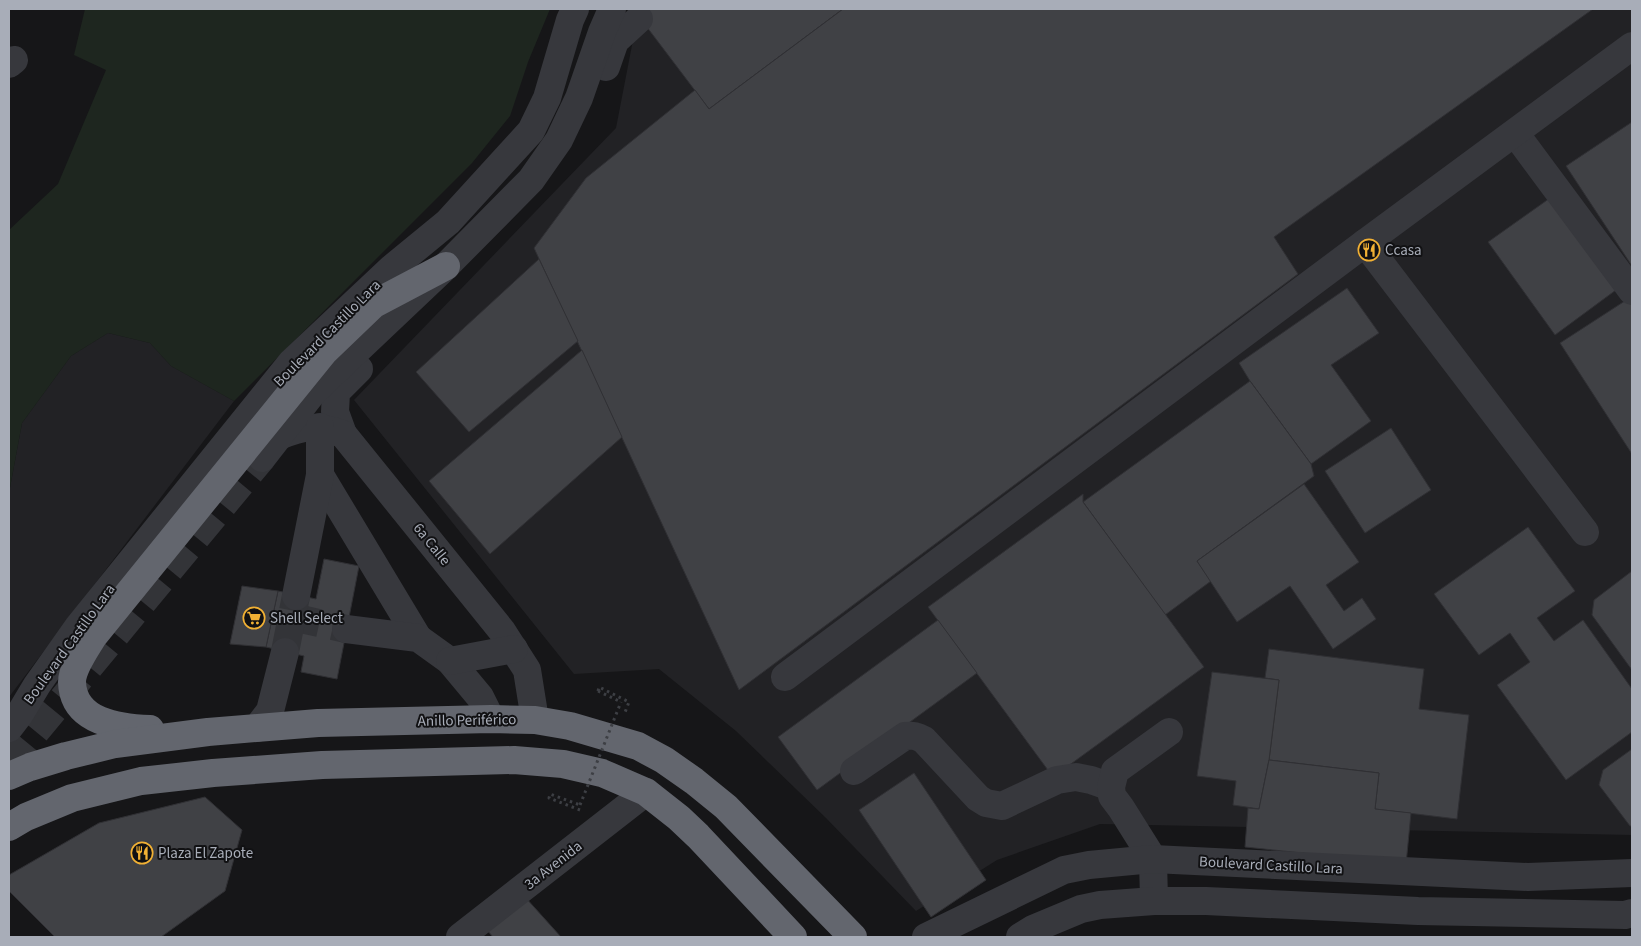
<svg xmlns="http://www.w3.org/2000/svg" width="1641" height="946" font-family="'Source Sans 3',sans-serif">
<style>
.built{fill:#222225}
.green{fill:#1e261f}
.building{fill:#404145;stroke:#303034}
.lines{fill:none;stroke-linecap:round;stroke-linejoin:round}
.minor-tunnel{stroke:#333438;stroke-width:28;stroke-dasharray:28 14;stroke-linecap:butt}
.path{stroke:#3d3f44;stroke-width:3;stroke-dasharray:2.5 4;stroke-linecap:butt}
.minor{stroke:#37383d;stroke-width:28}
.highway{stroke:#63666e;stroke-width:28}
.path-bridge{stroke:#3d3f44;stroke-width:3;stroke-dasharray:2.5 4;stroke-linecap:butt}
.labels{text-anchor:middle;stroke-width:4;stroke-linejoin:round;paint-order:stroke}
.poi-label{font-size:15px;fill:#a8adb8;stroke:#111113;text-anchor:start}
.street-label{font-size:15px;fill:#a8adb8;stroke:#111113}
</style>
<rect width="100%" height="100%" fill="#161618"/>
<g class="built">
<path d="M652 9H1632V835L1100 824 997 860 916 911 826 818 736 731 659 669 574 674 354 400 616 128 633 40Z"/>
<path d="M108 333 150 343 171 366 234 401 9 697V493L22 423 71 356Z"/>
</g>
<path class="green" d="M85 9H550L528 62 510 116 472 163 234 401 171 366 150 343 108 333 71 356 22 423 9 493V230L58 184 106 70 74 55Z"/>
<g class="building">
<path d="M644 9H843L709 109 637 14Z"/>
<path d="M843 9H1593L1274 237 1298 274 739 690 534 248 586 178 695 90 709 109Z"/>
<path d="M1632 122V266L1566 166Z"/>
<path d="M1550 198 1616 290 1555 335 1488 242Z"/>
<path d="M539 259 578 341 469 432 416 372Z"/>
<path d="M1347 288 1379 333 1331 365 1371 421 1311 464 1250 381 1239 363Z"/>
<path d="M1631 297 1632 298V454L1560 343Z"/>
<path d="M582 350 622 437 490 554 429 481Z"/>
<path d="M1250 381 1311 464 1314 476 1197 561 1211 581 1165 615 1083 502Z"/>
<path d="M1391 428 1431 490 1365 533 1325 471Z"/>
<path d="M1304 484 1359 562 1326 585 1344 611 1362 598 1376 619 1333 649 1290 586 1237 622 1197 561Z"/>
<path d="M1083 494V502L1204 667 1053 777 928 607Z"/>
<path d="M1528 527 1575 591 1537 618 1554 641 1583 620 1632 689V732L1566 780 1497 685 1530 662 1510 633 1479 655 1434 594Z"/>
<path d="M324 559 359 566 337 679 301 672 304 656 266 647 278 591 316 599Z"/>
<path d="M1632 571V670L1592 615 1594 600Z"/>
<path d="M242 586 278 591 266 647 230 644Z"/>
<path d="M938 620 977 673 817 790 778 737Z"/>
<path d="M1269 649 1424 669 1419 709 1469 715 1457 819 1375 809 1379 773 1269 760 1279 680 1265 678Z"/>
<path d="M1212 672 1279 680 1269 760 1259 809 1233 805 1236 781 1197 776Z"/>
<path d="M1632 749V826H1630L1599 785 1603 770Z"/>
<path d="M1269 760 1379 773 1375 809 1411 813 1406 864 1245 847 1248 808 1259 809Z"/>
<path d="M914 773 986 880 931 917 859 810Z"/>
<path d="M205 797 242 830 225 891 161 937H55L9 891V875L99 823Z"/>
<path d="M525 897 561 937H493L486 929Z"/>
</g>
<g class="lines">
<g class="minor-tunnel">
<path d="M292 617 346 629"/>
<path d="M285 652 296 596"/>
<path d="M9 764 262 458"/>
</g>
<g class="path">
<path d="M598 691 599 687 629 702 624 715"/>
<path d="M598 691 621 702"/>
<path d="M580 810 549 798 550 794 580 805"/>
</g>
<g class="minor">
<path d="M9 64 14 60"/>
<path d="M606 67 615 41 639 19"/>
<path d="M1515 133 1632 291"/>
<path d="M1365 243 1585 532"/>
<path d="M343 434 335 412 336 392 359 369"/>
<path d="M279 436C306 425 314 425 343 434L502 631 527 670 535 720"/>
<path d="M262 458 314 391 446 266 531 180 559 140 579 98 602 32 612 9"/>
<path d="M320 475 418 638"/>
<path d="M296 596 320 475V427"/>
<path d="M346 629 418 638 450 661 480 697 491 719"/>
<path d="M450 661 514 649"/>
<path d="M785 677 1365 243 1632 46"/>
<path d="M9 728 19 715 37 685 78 627 291 363 392 268 448 222 531 131 547 98 570 20 575 9"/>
<path d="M257 728 270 711 285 652"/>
<path d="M854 771 905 736C913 735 917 736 924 740L978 798 986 803 1002 806 1057 780 1076 777 1091 780 1111 787"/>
<path d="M1154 901 1153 859 1121 808 1112 796 1111 787 1115 771 1169 732"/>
<path d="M460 937 646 792"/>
<path d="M926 937 1064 870 1089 865 1153 859 1528 877 1632 873"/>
<path d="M1020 937 1033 929 1081 909 1100 905 1154 901H1206L1418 911 1625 915 1632 913"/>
</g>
<g class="highway">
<path d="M150 729C119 728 73 722 72 682 72 668 86 649 93 637L324 352 374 304 446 266"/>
<path d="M9 776 30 767 66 756 115 744 208 732 318 723 491 719 535 720 570 726 638 746 664 760 694 781 726 807 853 937"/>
<path d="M9 827 26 817 72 798 141 781 213 773 322 765 514 760 563 764 602 773 646 792 679 818 698 836 793 937"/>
</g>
<path class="path-bridge" d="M580 805 621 702"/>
</g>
<defs>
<g id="restaurant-ring" transform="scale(1.125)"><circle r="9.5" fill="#111113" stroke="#f2b134" stroke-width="1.5"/><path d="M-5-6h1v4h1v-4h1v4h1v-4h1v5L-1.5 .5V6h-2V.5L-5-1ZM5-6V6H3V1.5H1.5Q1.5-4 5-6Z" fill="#f2b134"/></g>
<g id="supermarket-ring" transform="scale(1.125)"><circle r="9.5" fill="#111113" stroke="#f2b134" stroke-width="1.5"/><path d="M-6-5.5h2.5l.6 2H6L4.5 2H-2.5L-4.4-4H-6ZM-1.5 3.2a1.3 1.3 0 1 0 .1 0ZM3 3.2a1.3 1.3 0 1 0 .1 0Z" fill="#f2b134"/></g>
</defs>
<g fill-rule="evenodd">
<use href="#restaurant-ring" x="1369" y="250"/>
<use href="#supermarket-ring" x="254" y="618"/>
<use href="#restaurant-ring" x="142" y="853"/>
</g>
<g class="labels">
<g class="poi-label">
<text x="1385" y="255">Ccasa</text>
<text x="270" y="623">Shell Select</text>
<text x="158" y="858">Plaza El Zapote</text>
</g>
<g class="street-label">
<text transform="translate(327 333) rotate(-45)" y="5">Boulevard Castillo Lara</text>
<text transform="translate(432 544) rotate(51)" y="5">6a Calle</text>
<text transform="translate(69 644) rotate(-54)" y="5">Boulevard Castillo Lara</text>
<text transform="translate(467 720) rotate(-1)" y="5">Anillo Periférico</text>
<text transform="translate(553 865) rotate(-38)" y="5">3a Avenida</text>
<text transform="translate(1271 865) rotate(3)" y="5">Boulevard Castillo Lara</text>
</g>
</g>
<rect width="1641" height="946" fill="none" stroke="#a8adb8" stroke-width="20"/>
</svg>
